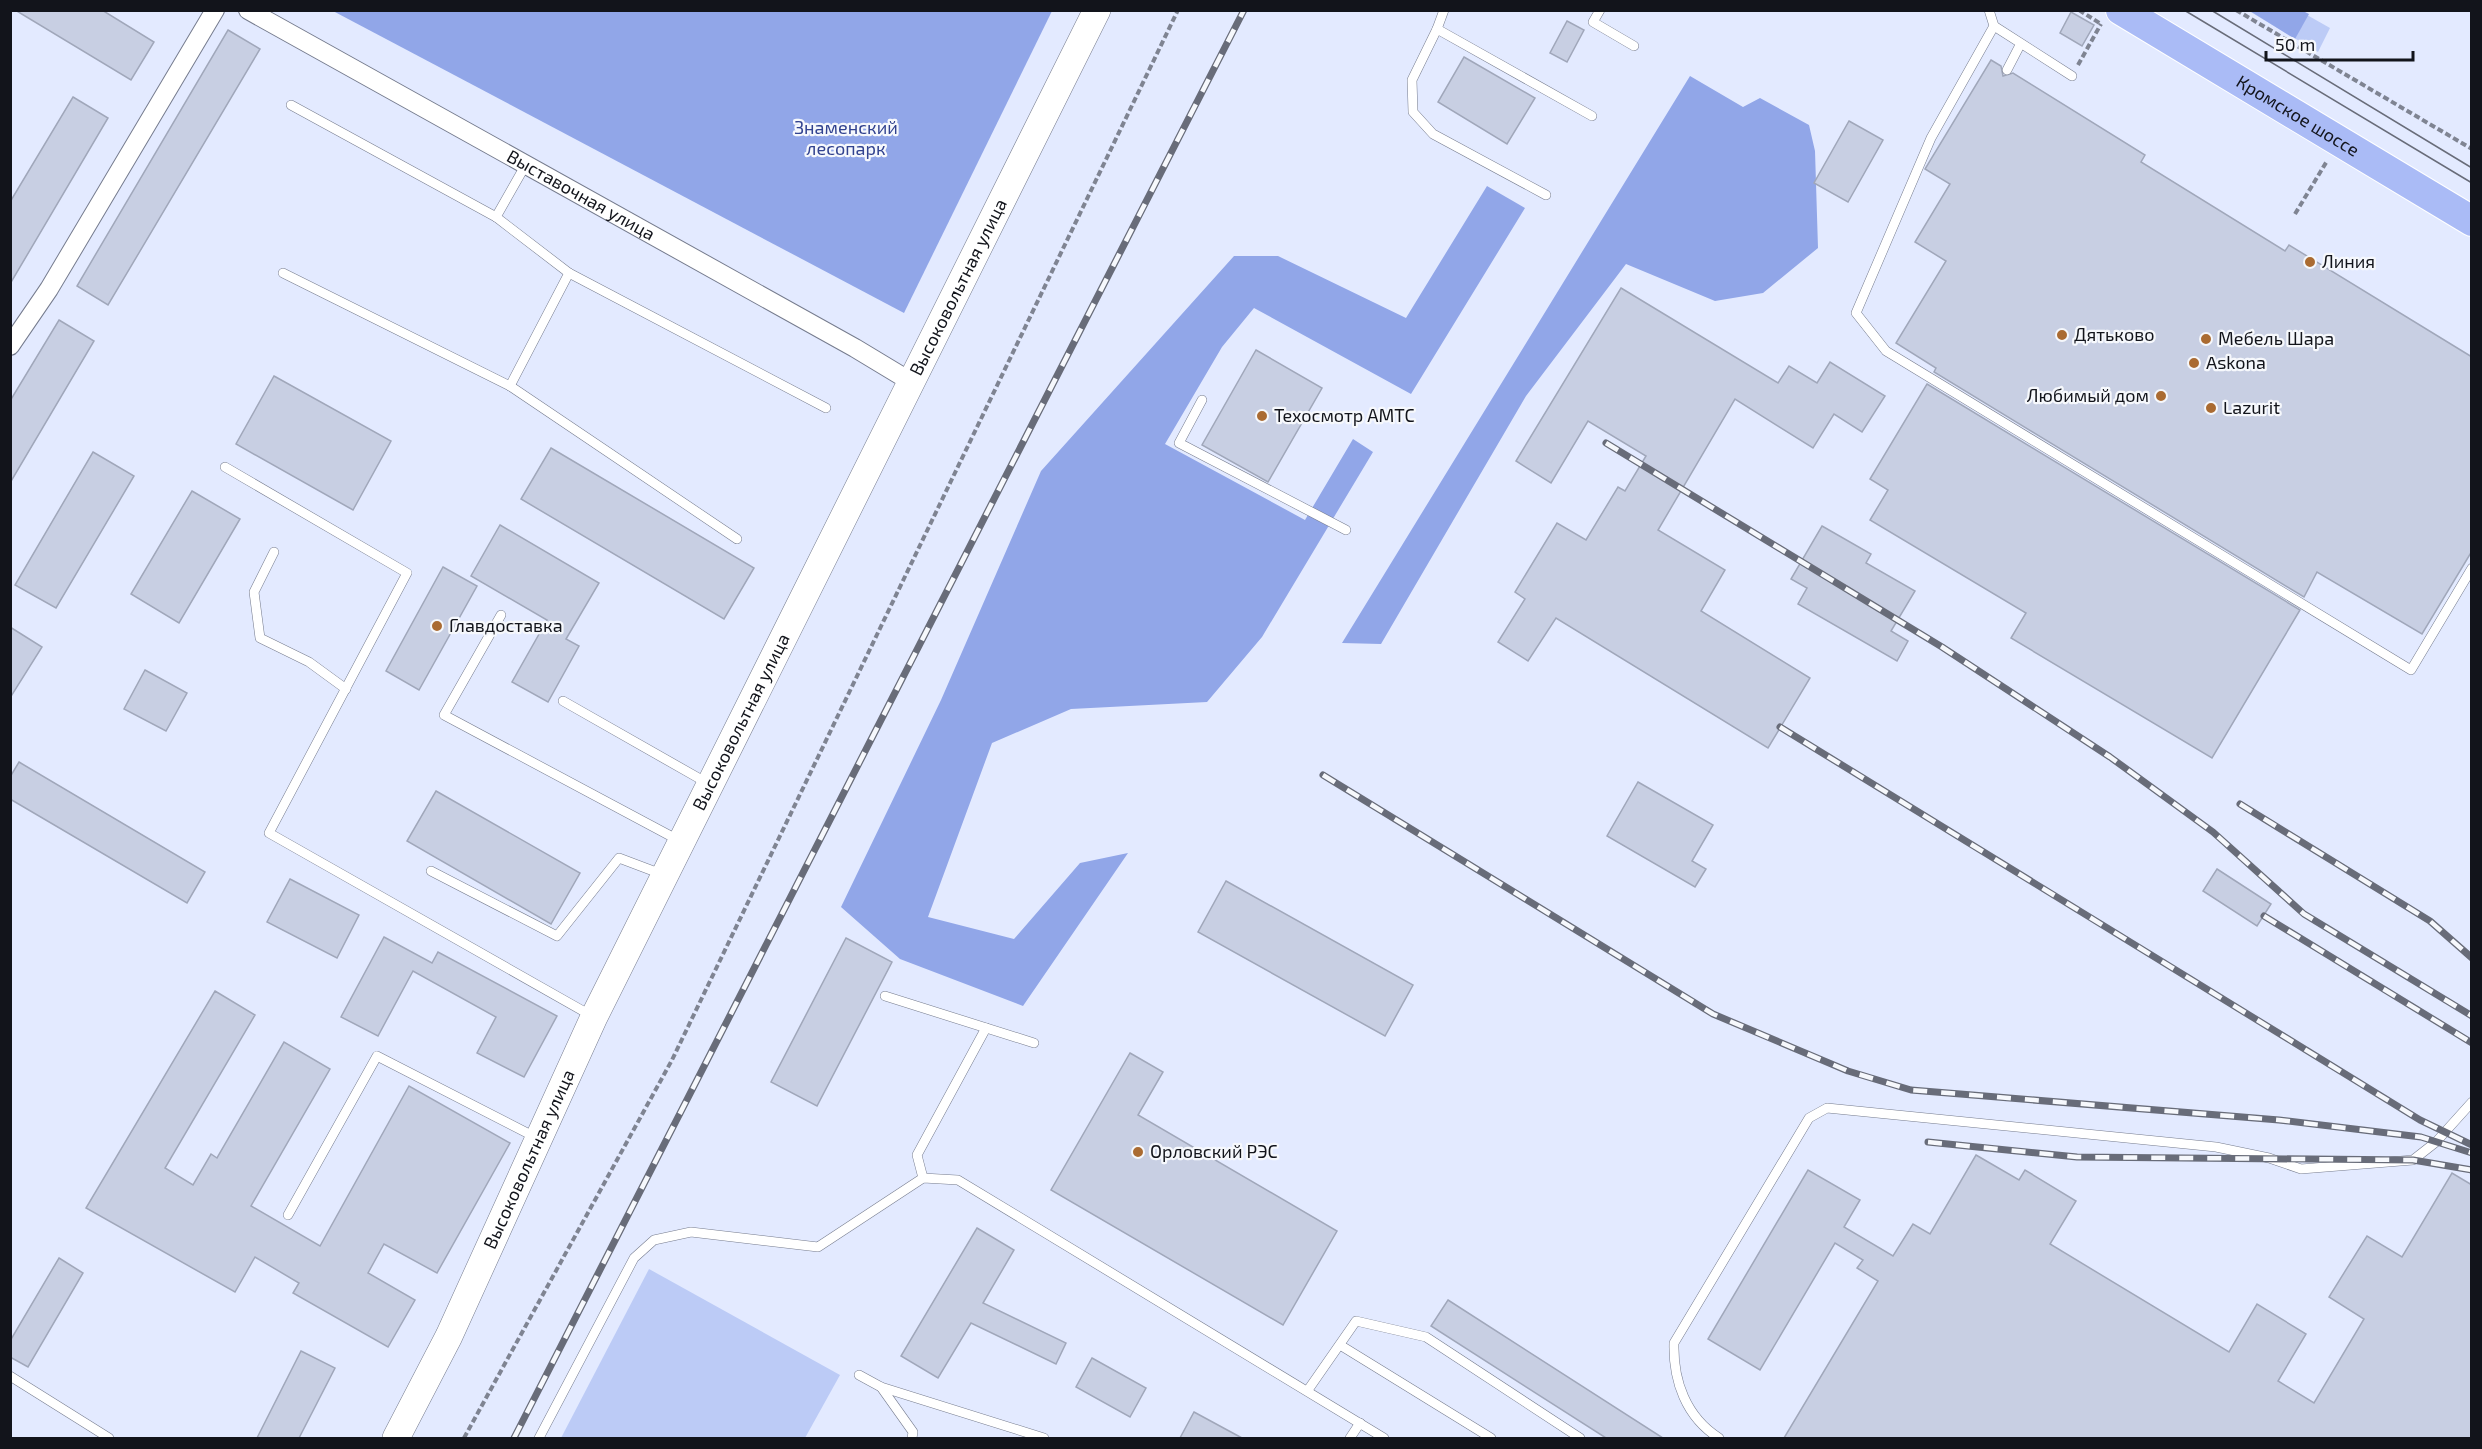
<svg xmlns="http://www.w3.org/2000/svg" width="2482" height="1449" font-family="'Exo 2',sans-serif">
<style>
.green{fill:#bccbf6}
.forest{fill:#91a6e8}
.building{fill:#c8cfe3;stroke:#a0a7ba;stroke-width:1.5}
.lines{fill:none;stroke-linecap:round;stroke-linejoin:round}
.service-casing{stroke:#767c8e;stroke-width:10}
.minor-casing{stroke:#767c8e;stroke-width:20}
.secondary-casing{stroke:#767c8e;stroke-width:28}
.primary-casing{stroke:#fff;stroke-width:32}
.path{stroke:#7f8492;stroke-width:4;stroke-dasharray:6 3;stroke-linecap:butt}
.service{stroke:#fff;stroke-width:9}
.minor{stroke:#fff;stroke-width:18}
.secondary{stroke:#fff;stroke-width:27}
.primary{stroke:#aabbf6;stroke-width:30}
.tram{stroke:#686c79;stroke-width:1.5}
.rail-casing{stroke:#686c79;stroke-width:7}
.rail{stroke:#f6f8fc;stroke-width:4.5;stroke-dasharray:14;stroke-linecap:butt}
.poi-dot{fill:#aa6b32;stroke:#f6f8fc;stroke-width:2}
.labels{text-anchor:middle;stroke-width:4.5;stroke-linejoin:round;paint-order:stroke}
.street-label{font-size:18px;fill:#12141b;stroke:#f6f8fc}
.park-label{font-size:18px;fill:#31428f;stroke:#f6f8fc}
.poi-label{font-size:18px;fill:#12141b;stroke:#f6f8fc;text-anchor:start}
</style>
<rect width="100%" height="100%" fill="#e3eaff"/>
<g class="green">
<path d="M2249 11H2300L2330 28 2318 52Z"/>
<path d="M649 1269 840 1375 805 1438H561Z"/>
</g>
<g class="forest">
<path d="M333 11H1052L904 313Z"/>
<path d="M2250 11H2303L2309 14 2295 39Z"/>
<path d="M1690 76 1743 107 1760 98 1809 125 1815 151 1818 248 1763 293 1715 301 1626 264 1526 396 1381 644 1342 643Z"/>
<path d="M1487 186 1525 208 1411 394 1254 308 1222 347 1165 444 1305 520 1353 439 1373 452 1262 637 1207 702 1071 709 992 743 928 917 1014 939 1080 863 1128 853 1023 1006 900 959 841 907 941 700 1041 471 1234 256H1278L1406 318Z"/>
</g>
<g class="building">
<path d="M15 10H102L154 42 131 80Z"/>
<path d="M2071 12 2094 25 2082 46 2060 33Z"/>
<path d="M1567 21 1584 30 1567 62 1550 53Z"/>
<path d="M228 30 260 49 108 305 77 286Z"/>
<path d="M1464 57 1535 98 1507 144 1438 102Z"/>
<path d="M1991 60 2001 66 2003 76 2013 73 2145 155 2141 162 2285 251 2289 245 2472 357V551L2422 634 2317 572 2304 597 1934 372 1936 368 1896 343 1946 261 1915 242 1950 184 1925 169Z"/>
<path d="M73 97 108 118 10 284V202Z"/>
<path d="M1849 121 1883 140 1848 202 1814 183Z"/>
<path d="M1621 288 1778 383 1789 366 1817 383 1830 362 1885 396 1862 432 1834 414 1813 448 1735 399 1658 530 1725 570 1701 611 1810 678 1768 748 1556 618 1528 661 1498 642 1525 599 1515 592 1557 523 1586 540 1618 487 1625 491 1646 456 1588 421 1551 483 1516 461Z"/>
<path d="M59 320 94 341 10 483V401Z"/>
<path d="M1256 350 1322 388 1268 482 1202 445Z"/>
<path d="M274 376 391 441 353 510 236 444Z"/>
<path d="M1927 384 2300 610 2212 758 2011 638 2026 613 1870 520 1888 490 1870 479Z"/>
<path d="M551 448 754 568 724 619 521 499Z"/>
<path d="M93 452 134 476 56 608 15 585Z"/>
<path d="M192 491 240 519 179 623 131 594Z"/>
<path d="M500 525 599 583 566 639 579 646 548 702 512 682 547 620 471 576Z"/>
<path d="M1822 526 1871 554 1866 563 1915 591 1891 631 1908 641 1897 661 1798 604 1807 588 1791 579Z"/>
<path d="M443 567 477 586 419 690 386 671Z"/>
<path d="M10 627 42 647 10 698Z"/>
<path d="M145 670 187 693 166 731 124 709Z"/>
<path d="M19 762 205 872 187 903 10 799V777Z"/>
<path d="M1638 782 1713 825 1692 861 1706 869 1695 887 1607 836Z"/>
<path d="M436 791 580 873 551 924 407 841Z"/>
<path d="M2217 869 2271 904 2257 926 2203 891Z"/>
<path d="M290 879 359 915 337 958 267 922Z"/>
<path d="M1226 881 1413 985 1385 1036 1198 932Z"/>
<path d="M384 937 432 963 438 952 557 1016 524 1077 477 1053 496 1017 413 971 378 1036 341 1017Z"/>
<path d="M846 938 892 962 817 1106 771 1082Z"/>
<path d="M215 991 255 1015 165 1168 193 1185 211 1154 217 1158 284 1042 330 1069 251 1206 320 1246 409 1086 510 1143 437 1273 384 1244 368 1273 415 1300 388 1347 293 1293 299 1283 255 1257 235 1292 86 1208Z"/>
<path d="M1130 1053 1163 1072 1138 1115 1337 1231 1283 1325 1051 1190Z"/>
<path d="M1976 1155 2019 1180 2025 1170 2076 1201 2050 1244 2229 1352 2257 1304 2306 1334 2278 1381 2314 1403 2364 1319 2329 1297 2367 1236 2402 1257 2452 1173 2472 1185V1438H1784L1878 1281 1857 1268 1863 1260 1835 1243 1760 1370 1708 1339 1808 1170 1860 1200 1844 1227 1893 1256 1913 1224 1930 1234Z"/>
<path d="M977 1228 1014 1250 983 1303 1066 1343 1056 1364 971 1323 938 1378 901 1356Z"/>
<path d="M59 1258 83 1273 28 1367 10 1357V1341Z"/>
<path d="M1448 1300 1663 1438H1606L1431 1326Z"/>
<path d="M301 1351 335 1368 299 1438H257Z"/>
<path d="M1092 1358 1146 1388 1130 1417 1076 1387Z"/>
<path d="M1194 1412 1242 1438H1180Z"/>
</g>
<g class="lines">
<g class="service-casing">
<g id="service">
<path d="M1444 10 1437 29 1592 116"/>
<path d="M1600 10 1593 22 1634 46"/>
<path d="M1989 10 1994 26 1931 138 1856 313 1886 351 2411 670 2472 568"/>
<path d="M1994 26 2072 76"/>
<path d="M1437 29 1412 80 1413 112 1433 134 1546 195"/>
<path d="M2007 70 2020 45"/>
<path d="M291 105 496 217"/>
<path d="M525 166 496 217 569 273 826 408"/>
<path d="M283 273 510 386 569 273"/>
<path d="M510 386 737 539"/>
<path d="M1202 400 1179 443 1346 530"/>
<path d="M225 467 407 573 269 833 592 1016"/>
<path d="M274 552 254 592 260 638 309 662 346 689"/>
<path d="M501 615 444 715 680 841"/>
<path d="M563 701 709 784"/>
<path d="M431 871 557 936 619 858 664 875"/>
<path d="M885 996 1034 1043"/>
<path d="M923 1178 917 1155 986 1028"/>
<path d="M288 1215 377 1056 537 1138"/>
<path d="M1340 1345 1491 1438"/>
<path d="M859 1375 881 1387 1044 1438"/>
<path d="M10 1376 109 1438"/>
<path d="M881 1387 913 1432 912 1438"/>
<path d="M1308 1390 1356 1321 1426 1337 1580 1438"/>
<path d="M539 1438 634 1258 654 1240 691 1232 818 1247 923 1178 958 1180 1384 1438"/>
<path d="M1350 1438 1360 1423"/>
<path d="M1719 1438C1686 1417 1673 1381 1674 1343L1809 1118 1827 1108 2216 1147 2269 1158 2301 1169 2413 1160 2436 1142 2472 1102"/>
</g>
</g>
<g class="minor-casing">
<g id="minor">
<path id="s1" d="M248 10 855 348 913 383"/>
<path d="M10 346 49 289 215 10"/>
</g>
</g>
<g class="secondary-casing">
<g id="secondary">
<path id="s2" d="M396 1438 449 1336 594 1017 1097 10"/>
</g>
</g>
<g class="primary-casing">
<g id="primary">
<path id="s3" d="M2121 10 2472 221"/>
</g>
</g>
<g class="path">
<path d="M2079 10 2101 24"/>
<path d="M2236 10 2472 149"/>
<path d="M2078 65 2101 24"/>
<path d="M2295 214 2327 161"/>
<path d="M464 1438 672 1060 1178 10"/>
</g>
<use href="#service" class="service"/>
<use href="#minor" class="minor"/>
<use href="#secondary" class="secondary"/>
<use href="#primary" class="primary"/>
<g class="tram">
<path d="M2184 10 2472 183"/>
<path d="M2211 10 2472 168"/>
</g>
<g class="rail-casing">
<g id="rail">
<path d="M1606 443 1942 647 2110 757 2213 832 2304 914 2472 1016"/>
<path d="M1780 727 2420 1120 2472 1145"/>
<path d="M1323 775 1713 1014 1848 1071 1911 1090 2279 1120 2421 1137 2472 1153"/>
<path d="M2240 804 2430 921 2472 958"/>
<path d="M2264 916 2472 1043"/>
<path d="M1928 1142 2077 1157 2413 1160 2472 1170"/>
<path d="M514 1438 1244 10"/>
</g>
</g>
<use href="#rail" class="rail"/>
</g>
<g class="poi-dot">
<circle cx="2310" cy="262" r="6"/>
<circle cx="2062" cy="335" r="6"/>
<circle cx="2206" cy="339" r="6"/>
<circle cx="2194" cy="363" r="6"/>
<circle cx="2161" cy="396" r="6"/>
<circle cx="2211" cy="408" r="6"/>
<circle cx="1262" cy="416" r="6"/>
<circle cx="437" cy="626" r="6"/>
<circle cx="1138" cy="1152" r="6"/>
</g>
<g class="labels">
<g class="street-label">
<text dy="6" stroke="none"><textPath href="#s3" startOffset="206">Кромское шоссе</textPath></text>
<text dy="6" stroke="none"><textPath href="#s1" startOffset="381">Выставочная улица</textPath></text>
<text dy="6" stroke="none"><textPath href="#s2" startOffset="1281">Высоковольтная улица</textPath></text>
<text dy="6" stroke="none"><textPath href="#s2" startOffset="795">Высоковольтная улица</textPath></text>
<text dy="6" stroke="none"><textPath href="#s2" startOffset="309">Высоковольтная улица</textPath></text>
</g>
<g class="park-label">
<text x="846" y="134">Знаменский<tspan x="846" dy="21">лесопарк</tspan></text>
</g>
<g class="poi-label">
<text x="2322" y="268">Линия</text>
<text x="2074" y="341">Дятьково</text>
<text x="2218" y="345">Мебель Шара</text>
<text x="2206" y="369">Askona</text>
<text x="2149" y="402" text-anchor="end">Любимый дом</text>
<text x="2223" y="414">Lazurit</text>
<text x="1274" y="422">Техосмотр АМТС</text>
<text x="449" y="632">Главдоставка</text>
<text x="1150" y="1158">Орловский РЭС</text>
</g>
</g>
<rect width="2482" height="1449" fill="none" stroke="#12141b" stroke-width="24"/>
<path d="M2266 51v9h147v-9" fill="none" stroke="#12141b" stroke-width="3"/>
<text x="2275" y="51" font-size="18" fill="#12141b" stroke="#f6f8fc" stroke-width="4.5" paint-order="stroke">50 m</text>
</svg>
